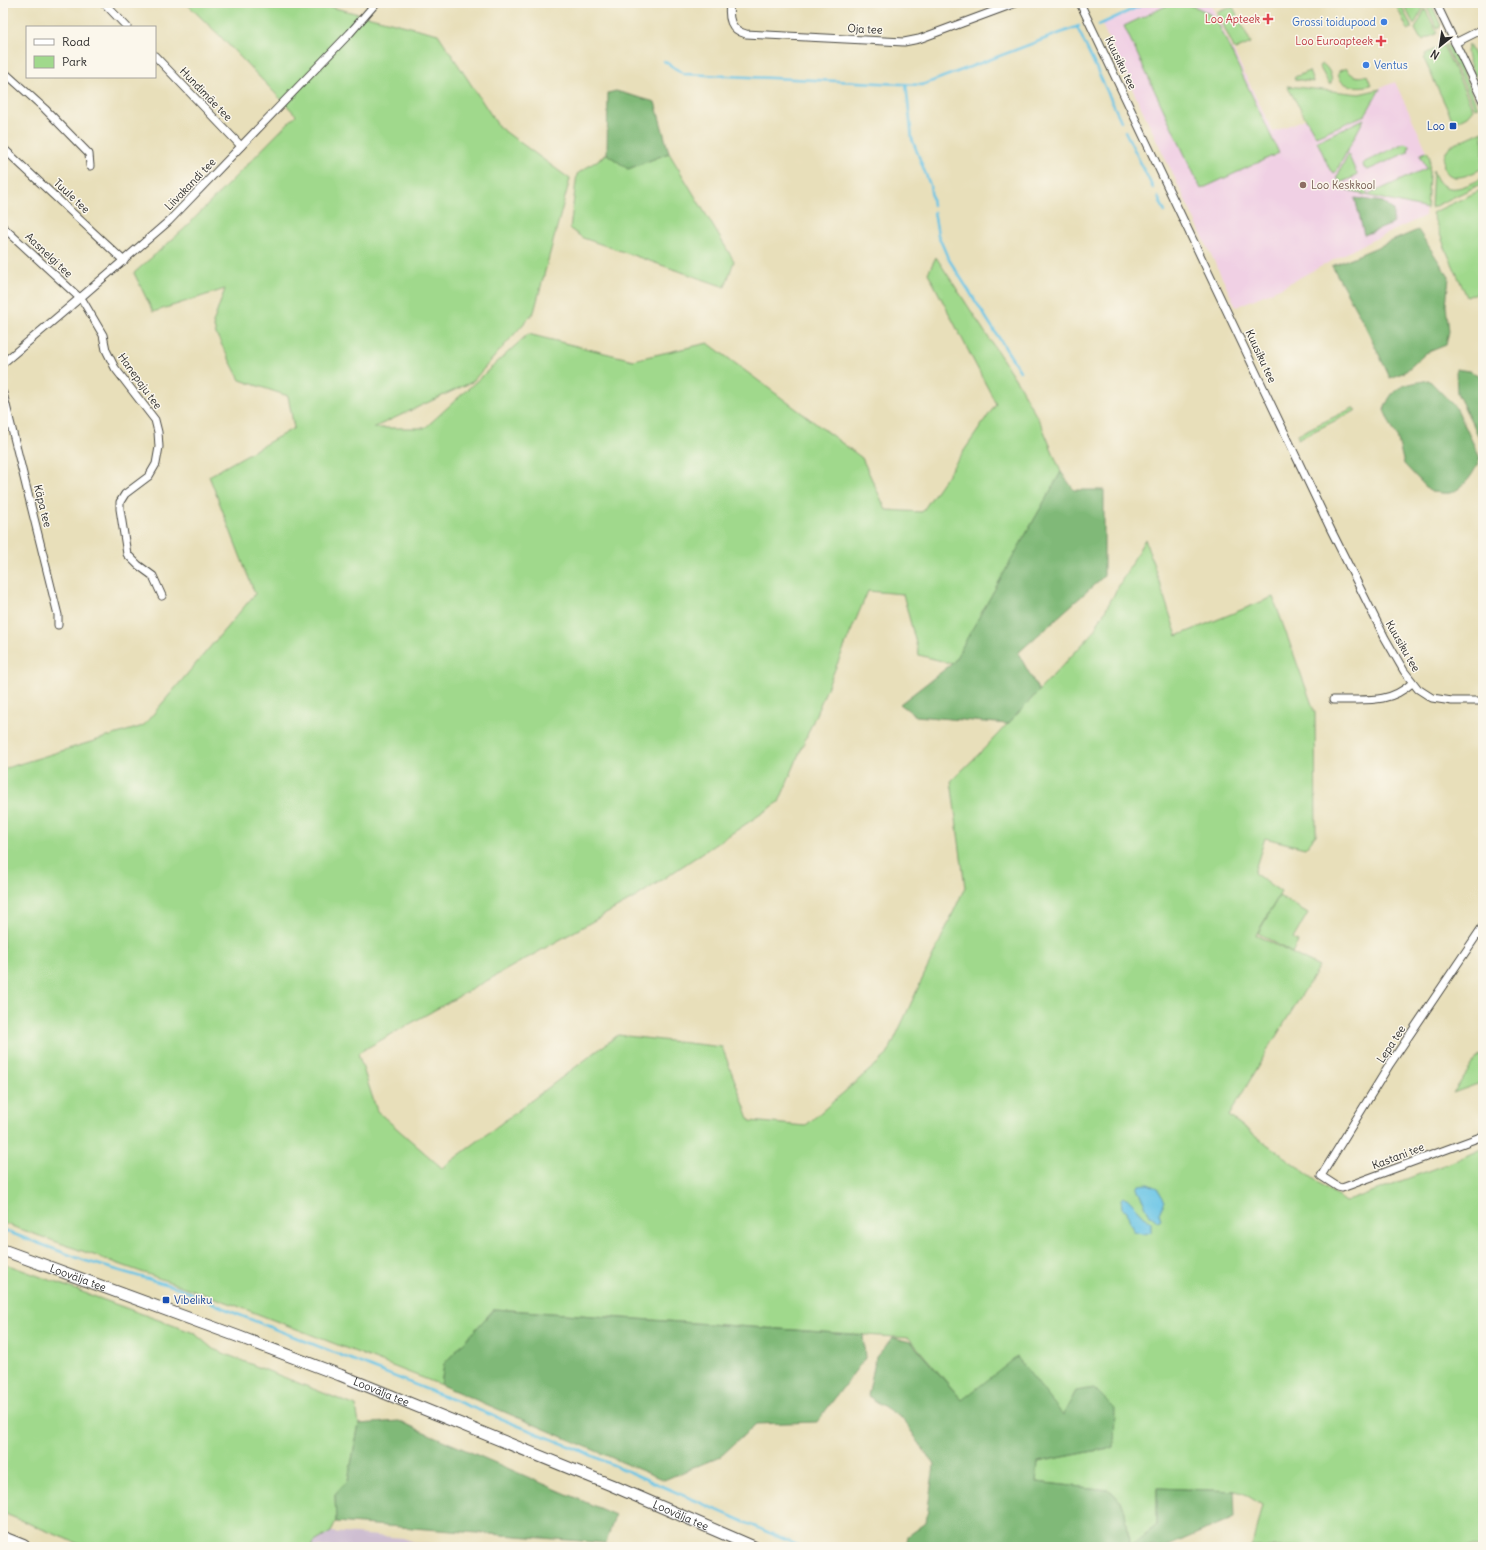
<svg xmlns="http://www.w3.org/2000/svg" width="1486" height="1550" font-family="Delius,sans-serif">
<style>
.built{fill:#f0d0e4}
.industrial{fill:#cebed1}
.green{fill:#a0d98c;stroke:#66825c}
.forest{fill:#80b978;stroke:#567252}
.water{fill:#68c4e6;stroke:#4a7888}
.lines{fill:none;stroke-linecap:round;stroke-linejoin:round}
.stream{stroke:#68c4e6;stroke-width:2.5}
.street-casing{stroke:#474640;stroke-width:9}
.secondary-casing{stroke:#474640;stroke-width:13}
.highway-casing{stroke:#474640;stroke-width:16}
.street{stroke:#fff;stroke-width:7}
.secondary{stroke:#fff;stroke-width:11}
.highway{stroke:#fff;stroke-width:14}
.health-dot{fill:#e0444e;stroke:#fbf7ec;stroke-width:1.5}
.shop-dot{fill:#3f7fe0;stroke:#fbf7ec;stroke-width:1.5}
.transit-dot{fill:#1a4fb4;stroke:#fbf7ec;stroke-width:1.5}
.education-dot{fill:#8d6e63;stroke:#fbf7ec;stroke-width:1.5}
.labels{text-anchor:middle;stroke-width:3;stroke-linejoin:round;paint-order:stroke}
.health-label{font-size:11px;fill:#be3a42;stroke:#fbf7ec;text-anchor:end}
.shop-label{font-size:11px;fill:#366cbe;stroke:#fbf7ec;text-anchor:end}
.street-label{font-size:11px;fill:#2b2b2b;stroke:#fbf7ec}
.transit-label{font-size:11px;fill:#164399;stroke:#fbf7ec;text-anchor:end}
.education-label{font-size:11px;fill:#785e54;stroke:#fbf7ec;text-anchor:start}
</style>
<rect width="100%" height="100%" fill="#fbf7ec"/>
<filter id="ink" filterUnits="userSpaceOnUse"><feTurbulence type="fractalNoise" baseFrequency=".025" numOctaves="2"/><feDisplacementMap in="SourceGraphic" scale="8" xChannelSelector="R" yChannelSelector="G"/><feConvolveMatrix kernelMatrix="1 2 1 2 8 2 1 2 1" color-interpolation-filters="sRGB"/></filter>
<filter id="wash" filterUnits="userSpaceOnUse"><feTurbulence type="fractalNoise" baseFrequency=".012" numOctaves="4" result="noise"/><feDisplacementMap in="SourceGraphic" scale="16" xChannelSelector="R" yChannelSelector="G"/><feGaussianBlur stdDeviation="0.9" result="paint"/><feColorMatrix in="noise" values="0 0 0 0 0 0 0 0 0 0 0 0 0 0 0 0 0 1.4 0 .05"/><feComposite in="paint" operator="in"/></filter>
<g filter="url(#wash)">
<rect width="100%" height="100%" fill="#e8dfba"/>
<path class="built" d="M1146 3H1210L1273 132 1395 82 1429 155 1425 216 1362 245 1280 288 1236 307 1101 23 1129 13Z"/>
<path class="industrial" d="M331 1532 403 1538 417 1543 474 1547H313L312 1543Z"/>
<g class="green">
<path d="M186 3H315L438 34 499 127 570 179 534 312 472 382 373 428H425L528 334 633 360 708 343 862 458 886 510 922 512 996 404 928 273 936 257 1018 383 1042 426 1061 472 953 664 919 655 903 594 868 591 779 802 636 897 358 1053 377 1111 442 1168 618 1035 722 1047 750 1121 805 1126 887 1055 965 887 951 781 982 751 1092 634 1145 539 1177 636 1273 597 1315 713 1316 835 1305 848 1265 838 1254 873 1281 892 1256 935 1319 967 1267 1051 1229 1116 1345 1202 1457 1160 1483 1148V1547H1252L1262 1505 1243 1493 1234 1491 1157 1488V1525L1129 1547C1128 1526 1127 1503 1109 1490L1036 1482 1038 1462 1114 1447 1076 1391 1063 1416 962 1400 909 1338 495 1309 444 1364 441 1385 232 1304 3 1223V769L143 726 255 594 209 476 294 428 288 396 240 380 216 334 213 323 225 289 153 312 134 273 183 230 296 115 219 35Z"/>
<path d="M1395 3H1400L1412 28 1408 30Z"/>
<path d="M1403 3H1426L1414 25Z"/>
<path d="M1429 3H1431L1441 26 1437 28 1427 7Z"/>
<path d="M1180 4C1195 5 1204 10 1216 19L1279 153 1201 189 1124 26 1166 6Z"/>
<path d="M1233 7 1251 43 1235 50 1217 12Z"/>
<path d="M1425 9 1437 32 1436 34 1423 40 1420 38 1415 29Z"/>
<path d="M1469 44 1479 66 1483 89C1477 77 1462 58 1469 44Z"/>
<path d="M1443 45 1473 109 1467 116 1455 122 1452 119 1424 59 1426 56 1425 54Z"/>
<path d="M1445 45H1448L1452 49 1478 107 1475 108Z"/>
<path d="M1322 64C1328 66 1333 77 1331 83L1329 84 1319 66Z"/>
<path d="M1346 68C1351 76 1358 79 1367 75L1371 85C1361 88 1335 88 1339 71Z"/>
<path d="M1309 71 1313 82 1294 79 1295 77Z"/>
<path d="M1287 86 1359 94 1380 89 1365 115 1316 136Z"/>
<path d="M1364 119 1336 172 1334 173 1330 170 1317 141Z"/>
<path d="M1483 131V168C1475 172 1464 178 1455 177 1439 174 1442 155 1450 146Z"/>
<path d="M1404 143 1407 144 1409 146 1408 152 1368 170 1364 168 1363 164 1365 162Z"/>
<path d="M1427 151 1430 157 1427 209 1344 190 1360 184 1363 186 1368 195 1427 168 1420 155Z"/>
<path d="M669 153 734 261 725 287 583 238 570 229 577 174 607 154 628 169Z"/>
<path d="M1348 154 1357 174 1356 176 1340 183 1337 177Z"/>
<path d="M1433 170C1442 199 1464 187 1483 178V183L1431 208Z"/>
<path d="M1483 189V290L1467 297 1446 250 1432 213Z"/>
<path d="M1353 408 1357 410 1298 439V434Z"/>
<path d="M1279 896 1308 913 1293 939 1298 942 1292 953 1258 933Z"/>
<path d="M1479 1055 1483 1058V1082L1453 1093Z"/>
<path d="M3 1263 194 1333 213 1349 356 1406 359 1424 348 1480 335 1494 336 1522 331 1532 313 1543V1547H86L3 1513Z"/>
</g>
<g class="forest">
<path d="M616 91 655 102 669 153 628 169 607 154 608 93Z"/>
<path d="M1355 198 1383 202 1393 210V224L1364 235Z"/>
<path d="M1418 230 1449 277 1446 305 1449 331 1446 345 1426 353 1405 372 1390 378 1366 327 1332 266Z"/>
<path d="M1456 369 1469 371 1483 377V445L1457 393Z"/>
<path d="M1429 380 1457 409 1480 458C1475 472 1465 488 1450 493 1445 494 1436 492 1431 492L1404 464 1397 436 1392 428 1384 410C1393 384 1405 385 1429 380Z"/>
<path d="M1061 472 1074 490H1104V576L1018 653 1039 691 1008 724 916 716 900 704 953 663Z"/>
<path d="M494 1309 863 1335 865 1358 817 1422 756 1424 721 1456 664 1480 441 1385 444 1364Z"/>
<path d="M893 1338 911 1342 962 1400 1017 1357 1063 1415 1076 1391 1094 1388 1115 1409 1114 1447 1038 1462 1036 1482 1109 1490C1127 1503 1128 1526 1129 1547H906L908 1536 926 1523 934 1465 903 1419 868 1396 876 1357Z"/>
<path d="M399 1421 615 1515 606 1543 336 1522 335 1494 348 1480 359 1424Z"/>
<path d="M1157 1488 1234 1491 1235 1517 1166 1547H1130L1157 1525Z"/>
</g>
<g class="water">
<path d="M1148 1184 1157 1188 1165 1201 1159 1213 1161 1220 1158 1222 1150 1215 1137 1189 1139 1185Z"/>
<path d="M1123 1197 1127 1198 1151 1223V1232L1145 1234 1134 1231 1130 1224 1127 1211 1122 1208 1121 1199Z"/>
</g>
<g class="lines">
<g class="stream">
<path d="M1099 25 1146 3"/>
<path d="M1077 27 1121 121"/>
<path d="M664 61 684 74 922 85 1079 26"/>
<path d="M906 84 912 139 930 185 933 205"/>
<path d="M1125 131 1153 188"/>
<path d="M1158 197 1165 212"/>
<path d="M934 212 938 235 948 258 1020 371"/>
<path d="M3 1230 86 1261 179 1288 237 1314 579 1450 802 1547"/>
</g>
</g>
</g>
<g filter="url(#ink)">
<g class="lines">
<g class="street-casing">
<g id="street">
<path d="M104 3 127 27"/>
<path d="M730 3C728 18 730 30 746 34L904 42 919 39 1016 3"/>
<path d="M1080 3 1331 530 1385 638 1404 671 1418 689 1432 698 1452 701H1483"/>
<path d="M1436 3 1483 101"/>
<path d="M1455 43 1483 29"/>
<path d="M155 56 241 146"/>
<path d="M3 71 45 109 89 154 90 166"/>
<path d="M3 148 124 261"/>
<path d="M3 227 83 301 103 335 106 350 115 368 155 420 158 432 159 447 156 464 149 476 125 494 120 502V509L127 554 138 565 153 576 162 596"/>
<path d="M3 363 80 298 169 221 350 33 376 3"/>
<path d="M3 393 58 615V625"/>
<path d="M1333 700C1364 699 1388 705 1412 683"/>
<path d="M1483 926 1390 1064 1321 1176 1338 1187 1342 1188 1483 1136"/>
</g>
</g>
<g class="secondary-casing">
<g id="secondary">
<path id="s1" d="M3 1250 237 1336 340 1375 611 1485 754 1547"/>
</g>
</g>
<g class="highway-casing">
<path id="highway" d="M3 1539 23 1547"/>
</g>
<use href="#street" class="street"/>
<use href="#secondary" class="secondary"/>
<use href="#highway" class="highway"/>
</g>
</g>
<g class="health-dot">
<path d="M1266 13h4v4h4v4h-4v4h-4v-4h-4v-4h4z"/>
<path d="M1379 35h4v4h4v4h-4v4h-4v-4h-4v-4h4z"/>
</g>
<g class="shop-dot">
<circle cx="1384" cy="22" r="4"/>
<circle cx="1366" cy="65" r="4"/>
</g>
<g class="transit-dot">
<rect x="1449" y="122" width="8" height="8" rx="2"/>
<rect x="162" y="1296" width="8" height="8" rx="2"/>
</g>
<circle class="education-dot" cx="1303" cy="185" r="4"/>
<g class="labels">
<g class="health-label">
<text x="1260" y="23">Loo Apteek</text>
<text x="1373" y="45">Loo Euroapteek</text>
</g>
<g class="shop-label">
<text x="1376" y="26">Grossi toidupood</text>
<text x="1374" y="69" text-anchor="start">Ventus</text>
</g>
<g class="street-label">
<text transform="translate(865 29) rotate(3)" y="4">Oja tee</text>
<text transform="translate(1121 63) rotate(64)" y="4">Kuusiku tee</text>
<text transform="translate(206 94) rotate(46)" y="4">Hundimäe tee</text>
<text transform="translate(190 184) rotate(-46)" y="4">Liivakandi tee</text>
<text transform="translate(72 196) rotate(43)" y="4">Tuule tee</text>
<text transform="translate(49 255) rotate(43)" y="4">Aasnelgi tee</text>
<text transform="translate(1261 356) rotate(65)" y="4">Kuusiku tee</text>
<text transform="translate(140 381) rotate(54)" y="4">Hanepaju tee</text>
<text transform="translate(43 506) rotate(76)" y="4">Käpa tee</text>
<text transform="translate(1403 646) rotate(60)" y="4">Kuusiku tee</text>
<text transform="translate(1391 1044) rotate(-57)" y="4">Lepa tee</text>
<text transform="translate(1398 1156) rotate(-21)" y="4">Kastani tee</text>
<text dy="4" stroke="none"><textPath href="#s1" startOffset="80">Loovälja tee</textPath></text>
<text dy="4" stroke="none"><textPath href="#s1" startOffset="404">Loovälja tee</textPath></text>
<text dy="4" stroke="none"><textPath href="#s1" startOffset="728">Loovälja tee</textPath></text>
</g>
<g class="transit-label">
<text x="1445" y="130">Loo</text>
<text x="174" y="1304" text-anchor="start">Vibeliku</text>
</g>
<g class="education-label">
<text x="1311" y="189">Loo Keskkool</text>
</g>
</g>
<rect width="1486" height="1550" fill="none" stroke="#fbf7ec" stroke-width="16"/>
<rect x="26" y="26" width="130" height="52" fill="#fbf7ec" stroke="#a8a59f"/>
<rect x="34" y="39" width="20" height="6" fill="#ffffff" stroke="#a8a59f"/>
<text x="62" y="46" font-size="12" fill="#2b2b2b">Road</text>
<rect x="34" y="56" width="20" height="12" fill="#a0d98c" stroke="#a8a59f"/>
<text x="62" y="66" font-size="12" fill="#2b2b2b">Park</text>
<g transform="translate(1440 46) rotate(210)" stroke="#fbf7ec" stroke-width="3" paint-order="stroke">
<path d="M0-3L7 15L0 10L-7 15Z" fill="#2b2b2b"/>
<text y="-6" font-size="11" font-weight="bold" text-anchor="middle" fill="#2b2b2b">N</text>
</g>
</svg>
